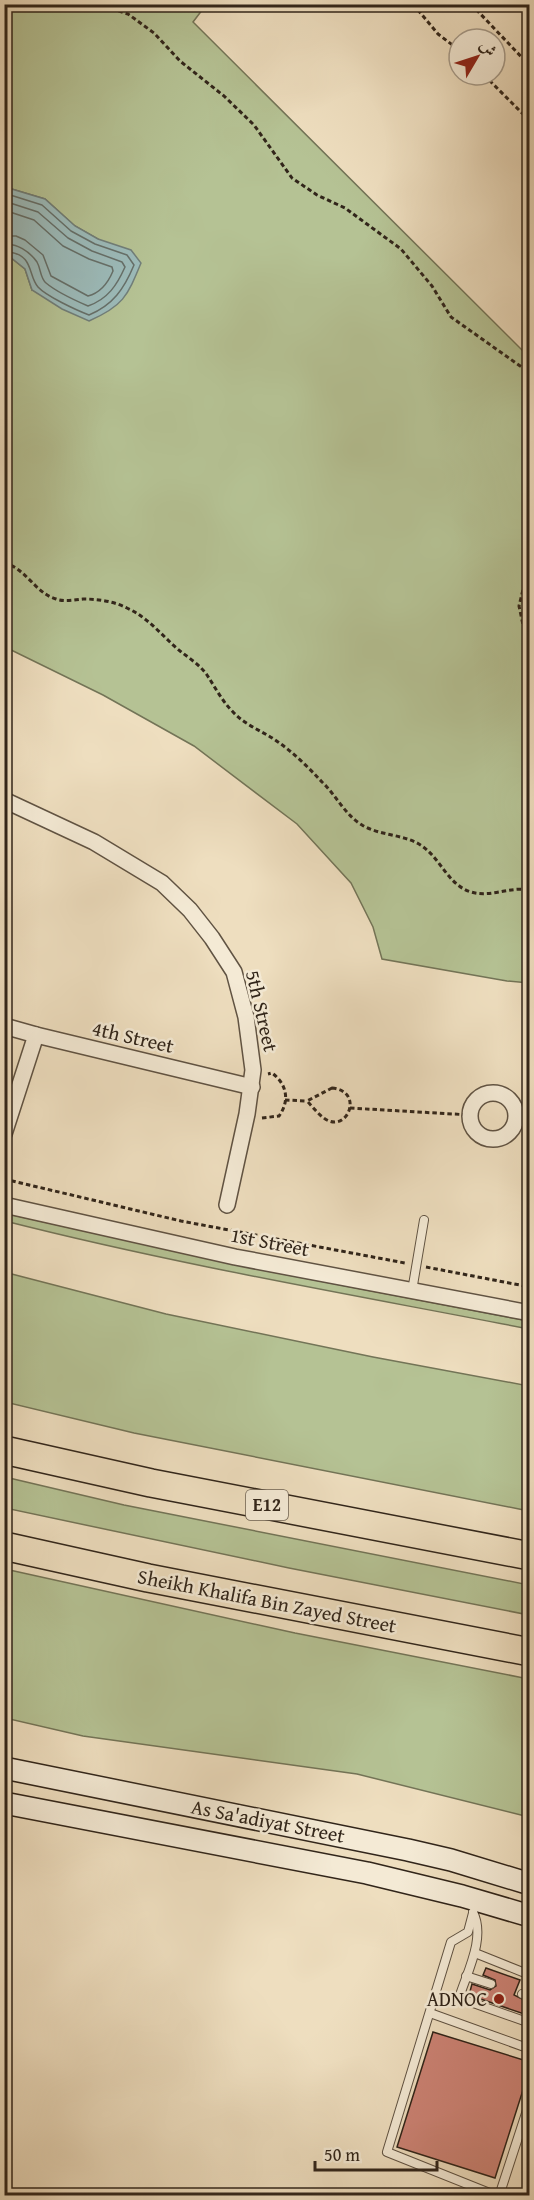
<svg xmlns="http://www.w3.org/2000/svg" width="534" height="2200" font-family="'Gentium Book Plus',Amiri,serif">
<style>
.green{fill:#b5c294;stroke:#737457;stroke-width:1.5}
.water{fill:#9cbbba;stroke:#717f7a;stroke-width:1.5}
.lines{fill:none;stroke-linecap:round;stroke-linejoin:round}
.shore{stroke:#66706a;stroke-width:1.5}
.building{fill:#cc8375;stroke:#31251a;stroke-width:1.5}
.lane-casing{stroke:#605343;stroke-width:10}
.street-casing{stroke:#605343;stroke-width:18}
.secondary-casing{stroke:#31251a;stroke-width:24}
.highway-casing{stroke:#31251a;stroke-width:30}
.path{stroke:#31251a;stroke-width:3;stroke-dasharray:4.5 3;stroke-linecap:butt}
.lane{stroke:#f4ead5;stroke-width:8}
.street{stroke:#f4ead5;stroke-width:15}
.secondary{stroke:#f4ead5;stroke-width:21}
.highway{stroke:#eedebf;stroke-width:27}
.poi-dot{fill:#8f2418;stroke:#f4ead5;stroke-width:2}
.labels{text-anchor:middle;stroke-width:5;stroke-linejoin:round;paint-order:stroke}
.shield{fill:#f4ead5;stroke:#6c6052;stroke-width:1.5}
.shield-label{font-size:18px;font-weight:bold;fill:#31251a}
.street-label{font-size:20px;fill:#31251a;stroke:#f4ead5}
.poi-label{font-size:20px;fill:#31251a;stroke:#f4ead5;text-anchor:end}
</style>
<rect width="100%" height="100%" fill="#eedebf"/>
<filter id="stains"><feTurbulence type="fractalNoise" baseFrequency=".00333" numOctaves="4"/><feColorMatrix values="0 0 0 0 .2 0 0 0 0 .09 0 0 0 0 .02 0 0 0 .5 -.17"/></filter>
<radialGradient id="worn" r=".72"><stop offset=".6" stop-color="#630" stop-opacity="0"/><stop offset="1" stop-color="#630" stop-opacity=".3"/></radialGradient>
<g class="green">
<path d="M5 5H206L193 22 529 357V983L507 981 382 959 373 927 351 883 297 824 194 746 103 695 5 647 4 271 10 257 25 269 32 290 98 239 75 226 45 199 5 187Z"/>
<path d="M4 1213 247 1267 529 1321V1329C354 1295 178 1265 5 1221Z"/>
<path d="M4 1272 166 1314 373 1357 529 1386V1511L134 1433 5 1402Z"/>
<path d="M5 1477 124 1505 529 1585V1615L289 1568 5 1508Z"/>
<path d="M5 1569 295 1633 529 1679V1817L357 1774 83 1736 5 1718Z"/>
</g>
<path class="water" d="M5 187 45 199 75 226 98 239 131 250 141 263C127 297 123 306 89 321L62 309 32 290 25 269 10 257 5 271Z"/>
<g class="lines">
<g class="shore">
<path d="M4 193 42 205 71 231 95 244 127 255 134 265C124 289 113 305 89 315 76 310 46 296 38 287 28 276 34 255 9 252L4 255"/>
<path d="M4 201 38 212 68 238 92 251 122 262 125 267C117 285 108 299 88 306 74 300 58 293 46 283 40 278 41 269 37 262 30 252 16 242 4 245"/>
<path d="M4 210 34 220 63 246 89 259 112 267 113 271C108 283 100 293 88 296L51 276 43 255 25 240 16 236H4"/>
</g>
</g>
<g class="building">
<path d="M486 1968 520 1980 514 1995 530 2003V2016L469 1995 472 1984 490 1990 496 1986 495 1980 483 1975Z"/>
<path d="M433 2032 530 2062V2068L495 2178 397 2147Z"/>
</g>
<g class="lines">
<g class="lane-casing">
<g id="lane">
<path d="M412 1291 424 1220"/>
<path d="M473 1912C486 1938 467 1972 459 1998L530 2023"/>
<path d="M473 1913 468 1932 451 1942 387 2152 497 2196"/>
<path d="M475 1953 530 1975"/>
<path d="M466 1976 491 1984"/>
<path d="M522 1994 530 1997"/>
<path d="M430 2013 530 2049"/>
<path d="M499 2196 530 2101"/>
</g>
</g>
<g class="street-casing">
<g id="street">
<path d="M4 800 94 842 162 883 190 910 212 938 234 972 246 1017 253 1070 247 1114 227 1205"/>
<path d="M4 1026 36 1035 252 1087"/>
<circle cx="493" cy="1116" r="23"/>
<path d="M4 1134 36 1035"/>
<path d="M4 1205 235 1257 530 1313"/>
</g>
</g>
<g class="secondary-casing">
<g id="secondary">
<path d="M4 1768 408 1850 451 1860 530 1884"/>
<path d="M4 1803 367 1873 462 1896 530 1916"/>
</g>
</g>
<g class="highway-casing">
<g id="highway">
<path d="M4 1450 151 1483 530 1556"/>
<path d="M4 1546 148 1578 530 1652"/>
</g>
</g>
<g class="path">
<path d="M97 4 128 14 154 33 180 61 224 96 254 125 292 178 317 195 345 208 401 249 432 286 451 317 523 368 530 376"/>
<path d="M413 4 438 34 459 50"/>
<path d="M471 4 530 66"/>
<path d="M484 75 530 121"/>
<path d="M530 561 519 606 526 639 530 643"/>
<path d="M4 563C26 568 35 593 56 599 64 602 74 600 83 599 98 599 113 601 127 608 149 618 162 636 180 651 189 658 200 665 207 675 215 687 222 701 233 712 246 726 263 731 278 742 294 753 309 768 322 782 336 795 345 815 362 825 380 836 405 834 422 846 441 859 448 885 471 892 491 898 510 886 530 890"/>
<path d="M332 1088C363 1091 349 1129 329 1121 321 1118 313 1107 307 1101Z"/>
<path d="M285 1100 307 1101"/>
<path d="M350 1108 470 1115"/>
<path d="M262 1118 279 1116C290 1101 287 1084 272 1073L268 1074"/>
<path d="M4 1179 181 1221 405 1263"/>
<path d="M426 1267 530 1287"/>
</g>
<use href="#lane" class="lane"/>
<use href="#street" class="street"/>
<use href="#secondary" class="secondary"/>
<use href="#highway" class="highway"/>
</g>
<circle class="poi-dot" cx="499" cy="1999" r="6"/>
<g class="labels">
<rect class="shield" x="246" y="1490" width="42" height="30" rx="4.5"/>
<g class="shield-label">
<text x="267" y="1511">E12</text>
</g>
<g class="street-label">
<text transform="translate(262 1011) rotate(77)" y="7">5th Street</text>
<text transform="translate(133 1037) rotate(13)" y="7">4th Street</text>
<text transform="translate(270 1242) rotate(11)" y="7">1st Street</text>
<text transform="translate(267 1601) rotate(11)" y="7">Sheikh Khalifa Bin Zayed Street</text>
<text transform="translate(268 1821) rotate(11)" y="7">As Sa'adiyat Street</text>
</g>
<g class="poi-label">
<text x="487" y="2006">ADNOC</text>
</g>
</g>
<rect width="534" height="2200" fill="none" stroke="#eedebf" stroke-width="24"/>
<rect x="6" y="6" width="522" height="2188" fill="none" stroke="#31251a" stroke-width="3"/>
<rect x="12" y="12" width="510" height="2176" fill="none" stroke="#31251a" stroke-width="1.5"/>
<g transform="translate(477 57) rotate(51)"><circle r="28" fill="#f4ead5" stroke="#a69b8a" stroke-width="1.5"/>
<path d="M0-4.5L10 22L0 15L-10 22Z" fill="#8f2418"/>
<text y="-9" font-size="16" font-weight="bold" text-anchor="middle" fill="#31251a">ش</text>
</g>
<path d="M315 2161v9h122v-9" fill="none" stroke="#31251a" stroke-width="3"/>
<text x="324" y="2161" font-size="18" fill="#31251a" stroke="#f4ead5" stroke-width="4.5" paint-order="stroke">50 m</text>
<rect width="100%" height="100%" filter="url(#stains)"/>
<rect width="100%" height="100%" fill="url(#worn)"/>
</svg>
